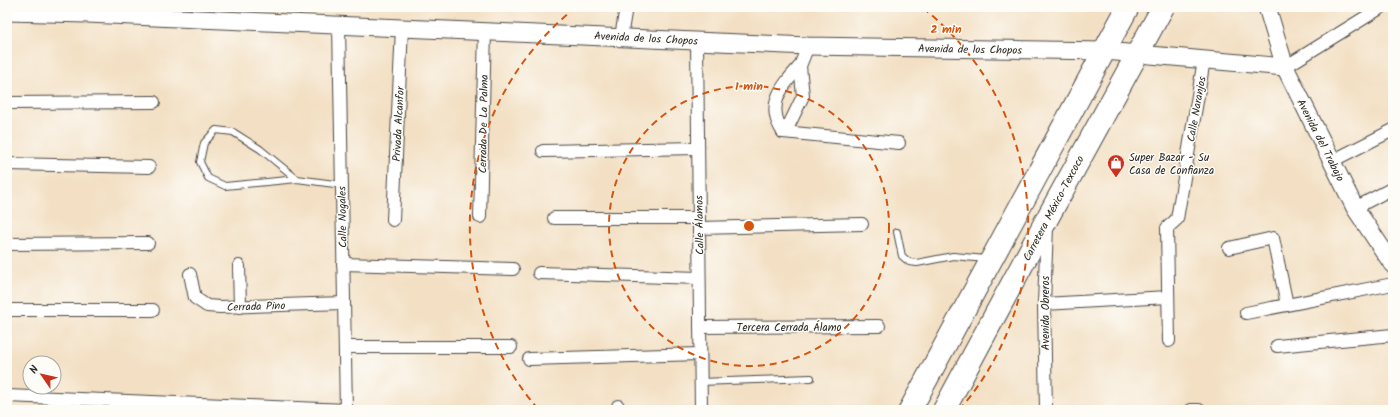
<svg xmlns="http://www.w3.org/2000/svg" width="1400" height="417" font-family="Kalam,sans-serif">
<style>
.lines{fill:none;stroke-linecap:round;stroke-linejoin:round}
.lane-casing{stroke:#494642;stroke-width:8}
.street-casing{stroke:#494642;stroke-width:14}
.secondary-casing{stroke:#494642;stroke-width:19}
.highway-casing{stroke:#494642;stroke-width:24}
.lane{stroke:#fff;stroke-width:6}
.street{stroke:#fff;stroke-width:12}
.secondary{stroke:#fff;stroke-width:17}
.highway{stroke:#fff;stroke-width:22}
.ring{fill:none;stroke:#d5540f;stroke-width:2;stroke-dasharray:7 5}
.labels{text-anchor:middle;stroke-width:3;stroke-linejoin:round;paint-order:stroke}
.street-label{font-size:11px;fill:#2b2b2b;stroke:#fdfcf7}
.poi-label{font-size:11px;fill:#2b2b2b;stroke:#fdfcf7;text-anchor:start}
.centre{fill:#d5540f;stroke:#fdfcf7;stroke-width:2}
.ring-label{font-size:12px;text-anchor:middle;font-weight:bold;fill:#d5540f;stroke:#fdfcf7;stroke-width:3;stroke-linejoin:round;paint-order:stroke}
</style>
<rect width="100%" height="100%" fill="#fdfcf7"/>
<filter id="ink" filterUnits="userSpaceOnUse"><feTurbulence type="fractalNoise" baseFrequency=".025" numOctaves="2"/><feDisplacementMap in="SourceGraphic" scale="8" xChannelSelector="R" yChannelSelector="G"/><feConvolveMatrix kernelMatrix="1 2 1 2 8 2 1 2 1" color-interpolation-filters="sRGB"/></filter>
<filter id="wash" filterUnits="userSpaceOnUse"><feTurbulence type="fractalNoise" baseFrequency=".012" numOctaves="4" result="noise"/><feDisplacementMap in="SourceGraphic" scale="16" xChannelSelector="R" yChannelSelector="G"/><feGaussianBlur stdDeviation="0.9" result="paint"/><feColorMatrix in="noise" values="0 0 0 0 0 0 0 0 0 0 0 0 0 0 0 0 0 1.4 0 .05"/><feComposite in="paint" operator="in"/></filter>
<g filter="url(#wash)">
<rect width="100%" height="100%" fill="#f3e0c4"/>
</g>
<g filter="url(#ink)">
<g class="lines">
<g class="lane-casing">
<g id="lane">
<path d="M297 179 260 149 233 132 216 130 204 143 200 162 208 178 225 186 297 179 342 185"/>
<path d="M897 232 902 256 909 262 917 263 953 256 986 259"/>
<path d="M700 382 811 378"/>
</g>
</g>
<g class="street-casing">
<g id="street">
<path d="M339 25 346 410"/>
<path d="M621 37 626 7"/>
<path d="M697 41 701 410"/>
<path d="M1285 67 1382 7"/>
<path d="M7 103 154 102"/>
<path d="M783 132 899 143"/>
<path d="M783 132 789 125 803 96 800 66 808 46"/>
<path d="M783 132C765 105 782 86 800 66"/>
<path d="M543 151 698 148"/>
<path d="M1332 161 1393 130"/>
<path d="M7 164 149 167"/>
<path d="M1355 208 1393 188"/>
<path d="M480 217 485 31"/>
<path d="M554 218H699"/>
<path d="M393 220 402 28"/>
<path d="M699 228 862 224"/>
<path d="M7 244 148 243"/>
<path d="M1229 248 1273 238 1287 305"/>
<path d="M343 264 513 269"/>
<path d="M239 266 240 307"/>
<path d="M539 273 699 278"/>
<path d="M190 274 195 298 207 306 220 307 344 303"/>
<path d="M1044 304 1168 297"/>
<path d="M7 310H153"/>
<path d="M1246 313 1393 284"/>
<path d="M700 327 879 326"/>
<path d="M1169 341 1167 228 1177 219 1204 60"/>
<path d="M1277 346 1393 335"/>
<path d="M345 347H511"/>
<path d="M529 359 700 354"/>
<path d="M7 396 346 410"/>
<path d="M618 406V410"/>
<path d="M1046 410 1044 304 1047 227"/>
<path d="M1191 410H1199"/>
</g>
</g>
<g class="secondary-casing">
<g id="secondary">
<path d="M1267 7 1285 67 1355 208 1393 265"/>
<path d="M7 12 87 14 808 46 1105 51 1285 67"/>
</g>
</g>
<g class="highway-casing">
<g id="highway">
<path d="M910 410 1128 7"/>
<path d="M944 410 1048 217 1163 7"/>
</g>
</g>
<use href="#lane" class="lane"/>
<use href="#street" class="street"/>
<use href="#secondary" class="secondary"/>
<use href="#highway" class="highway"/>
</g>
</g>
<g class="ring">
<circle cx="749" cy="226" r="140"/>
<path d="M538 409A279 279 0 0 1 575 8M923 8A279 279 0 0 1 960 409"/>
</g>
<defs>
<g id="shop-pin" transform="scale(0.9)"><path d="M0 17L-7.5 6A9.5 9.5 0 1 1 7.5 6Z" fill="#c8321e" stroke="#fdfcf7"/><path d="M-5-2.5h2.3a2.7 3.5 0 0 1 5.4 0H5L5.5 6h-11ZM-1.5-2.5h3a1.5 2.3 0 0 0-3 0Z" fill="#fff"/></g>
</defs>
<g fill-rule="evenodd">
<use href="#shop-pin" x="1116" y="163"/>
</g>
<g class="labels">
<g class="street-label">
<text transform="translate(646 38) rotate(3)" y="4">Avenida de los Chopos</text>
<text transform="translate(970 49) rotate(1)" y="4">Avenida de los Chopos</text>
<text transform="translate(1196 109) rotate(-80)" y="4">Calle Naranjos</text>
<text transform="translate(398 124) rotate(-87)" y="4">Privada Alcanfor</text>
<text transform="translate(483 124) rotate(-89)" y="4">Cerrada De La Palma</text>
<text transform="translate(1321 140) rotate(63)" y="4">Avenida del Trabajo</text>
<text transform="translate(1053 208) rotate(-62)" y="4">Carretera México-Texcoco</text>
<text transform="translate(342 217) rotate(-91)" y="4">Calle Nogales</text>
<text transform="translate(699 225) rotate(-91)" y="4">Calle Álamos</text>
<text transform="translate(256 306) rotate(-2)" y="4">Cerrada Pino</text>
<text transform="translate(1045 313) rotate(-90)" y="4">Avenida Obreros</text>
<text x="789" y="331">Tercera Cerrada Álamo</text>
</g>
<g class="poi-label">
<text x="1129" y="161">Super Bazar - Su<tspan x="1129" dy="13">Casa de Confianza</tspan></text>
</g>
</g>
<circle cx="749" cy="226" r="6" class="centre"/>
<g class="ring-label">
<text x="946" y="33">2 min</text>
<text x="749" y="90">1 min</text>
</g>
<rect width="1400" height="417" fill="none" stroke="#fdfcf7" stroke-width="24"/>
<g transform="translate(42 375) rotate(304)"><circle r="19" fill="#fdfcf7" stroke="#a9a8a5"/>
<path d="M0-3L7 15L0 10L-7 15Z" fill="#c8321e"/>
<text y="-6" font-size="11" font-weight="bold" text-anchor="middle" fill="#2b2b2b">N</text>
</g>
</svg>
